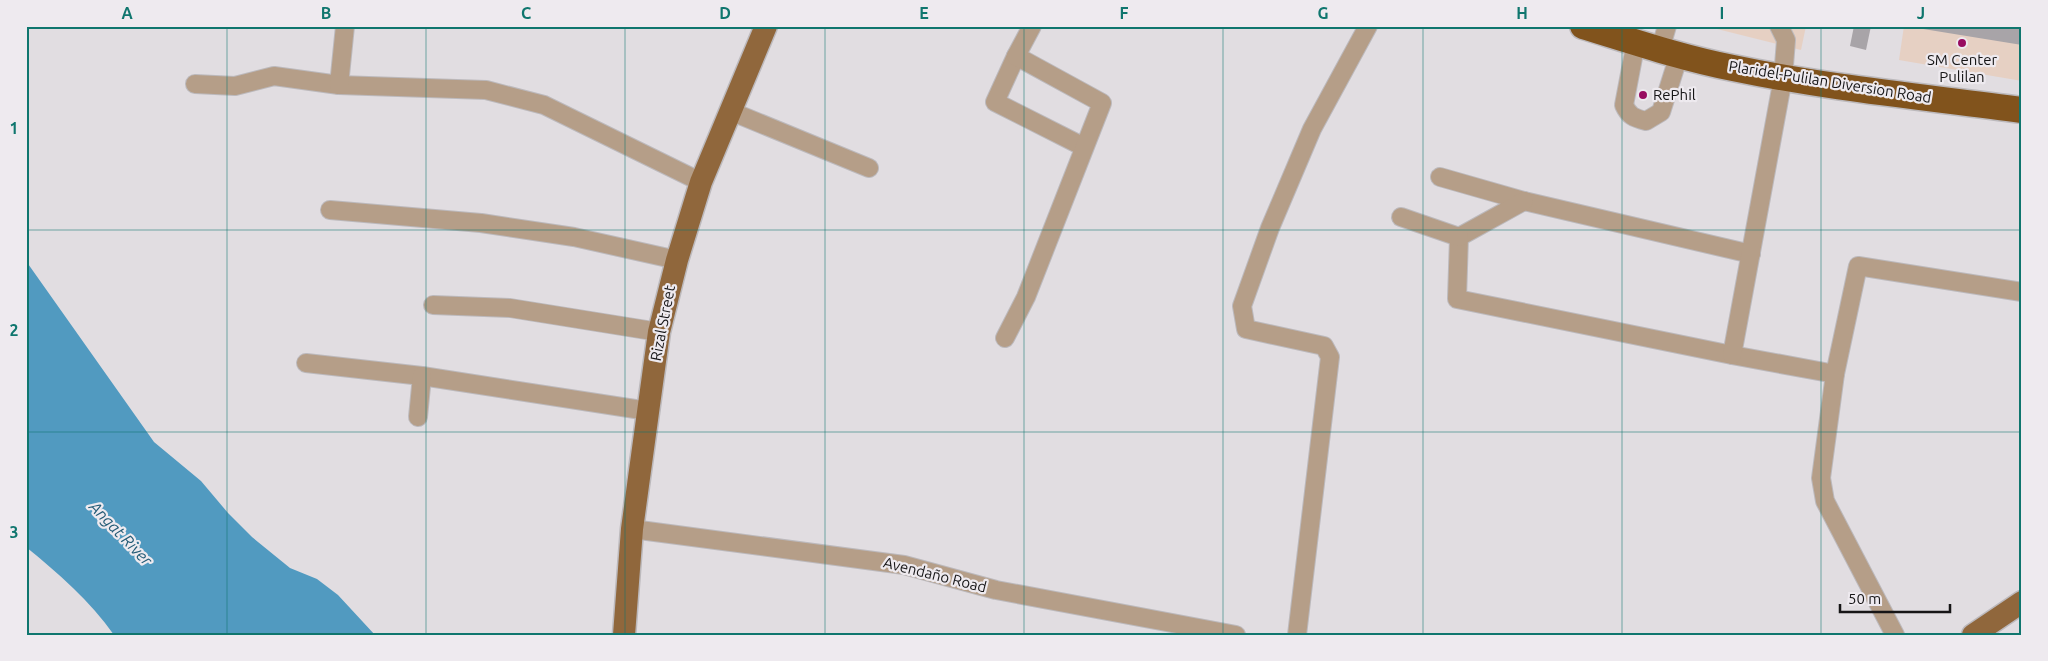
<svg xmlns="http://www.w3.org/2000/svg" width="2048" height="661" font-family="Ubuntu,sans-serif">
<style>
.commercial{fill:#e6d0c3}
.water{fill:#519ac0}
.building{fill:#a8a4a8}
.lines{fill:none;stroke-linecap:round;stroke-linejoin:round}
.minor-casing{stroke:#bcb9bc;stroke-width:20}
.major-casing{stroke:#bcb9bc;stroke-width:25}
.highway-casing{stroke:#bcb9bc;stroke-width:29}
.minor{stroke:#b59e88;stroke-width:18}
.major{stroke:#90673c;stroke-width:22}
.highway{stroke:#81531c;stroke-width:26}
.grid{fill:none;stroke:#0f766e;stroke-width:1;stroke-opacity:0.55}
.poi-dot{fill:#980c60;stroke:#eeeaef;stroke-width:2}
.labels{text-anchor:middle;stroke-width:4.5;stroke-linejoin:round;paint-order:stroke}
.poi-label{font-size:15px;fill:#161516;stroke:#eeeaef}
.street-label{font-size:15px;fill:#161516;stroke:#eeeaef}
.water-label{font-size:16px;font-style:italic;fill:#235b76;stroke:#eeeaef}
.neatline{fill:none;stroke:#0f766e;stroke-width:2}
.grid-label{font-size:16px;text-anchor:middle;font-weight:bold;fill:#0f766e}
</style>
<rect width="100%" height="100%" fill="#e1dde1"/>
<g class="commercial">
<path d="M1705 26H1806L1801 50Z"/>
<path d="M1904 26H2022V81L1899 60Z"/>
</g>
<path class="water" d="M26 261 154 442 201 481 228 513 252 537 290 568 317 579 338 595 375 635H114C90 601 58 573 26 547Z"/>
<g class="building">
<path d="M1854 26H1871L1866 50 1850 46Z"/>
<path d="M1911 26H2022V45L1911 27Z"/>
</g>
<g class="lines">
<g class="minor-casing">
<g id="minor">
<path d="M1636 42 1624 105C1629 116 1634 118 1646 121L1661 112 1679 55"/>
<path d="M1660 50 1667 26"/>
<path d="M1016 56 995 102 1084 147"/>
<path d="M195 84 235 86 274 76 339 85 486 90 544 105 701 182"/>
<path d="M339 85 345 26"/>
<path d="M730 111 869 168"/>
<path d="M1440 177 1524 201 1751 254"/>
<path d="M1524 201 1459 237 1457 299 1732 355 1835 374"/>
<path d="M330 210 481 223 574 237 677 260"/>
<path d="M1401 217 1459 237"/>
<path d="M433 305 510 308 659 332"/>
<path d="M1005 338 1026 297 1102 103 1016 56 1032 26"/>
<path d="M1732 355 1783 78 1786 40 1779 26"/>
<path d="M306 363 422 376 648 411"/>
<path d="M418 417 422 376"/>
<path d="M632 529 904 565 996 590 1236 635"/>
<path d="M1297 635 1330 357 1324 346 1246 329 1242 306 1270 228 1312 129 1368 26"/>
<path d="M1895 635 1825 501 1821 478 1835 374 1858 266 2022 292"/>
</g>
</g>
<g class="major-casing">
<g id="major">
<path d="M624 635 632 529 659 332 677 260 701 182 766 26"/>
<path d="M1973 635 2022 602"/>
</g>
</g>
<g class="highway-casing">
<path id="highway" d="M1583 26C1632 41 1682 58 1733 68 1828 88 1925 97 2022 110"/>
</g>
<use href="#minor" class="minor"/>
<use href="#major" class="major"/>
<use href="#highway" class="highway"/>
</g>
<path class="grid" d="M227 26V635M426 26V635M625 26V635M825 26V635M1024 26V635M1223 26V635M1423 26V635M1622 26V635M1821 26V635M26 230H2022M26 432H2022"/>
<g class="poi-dot">
<circle cx="1962" cy="43" r="5"/>
<circle cx="1643" cy="95" r="5"/>
</g>
<g class="labels">
<g class="poi-label">
<text x="1962" y="65">SM Center<tspan x="1962" dy="17">Pulilan</tspan></text>
<text x="1653" y="100" text-anchor="start">RePhil</text>
</g>
<g class="street-label">
<text transform="translate(1830 82) rotate(9)" y="5">Plaridel-Pulilan Diversion Road</text>
<text transform="translate(663 323) rotate(-79)" y="5">Rizal Street</text>
<text transform="translate(935 575) rotate(14)" y="5">Avendaño Road</text>
</g>
<g class="water-label">
<text transform="translate(121 533) rotate(46)" y="6">Angat River</text>
</g>
</g>
<rect width="2048" height="661" fill="none" stroke="#eeeaef" stroke-width="55"/>
<path d="M1840 604v8h110v-8" fill="none" stroke="#161516" stroke-width="2.5"/>
<text x="1848" y="604" font-size="15" fill="#161516" stroke="#eeeaef" stroke-width="4" paint-order="stroke">50 m</text>
<rect x="28" y="28" width="1992" height="606" class="neatline"/>
<g class="grid-label">
<text x="127" y="19">A</text>
<text x="326" y="19">B</text>
<text x="526" y="19">C</text>
<text x="725" y="19">D</text>
<text x="924" y="19">E</text>
<text x="1124" y="19">F</text>
<text x="1323" y="19">G</text>
<text x="1522" y="19">H</text>
<text x="1722" y="19">I</text>
<text x="1921" y="19">J</text>
<text x="14" y="134">1</text>
<text x="14" y="336">2</text>
<text x="14" y="538">3</text>
</g>
</svg>
